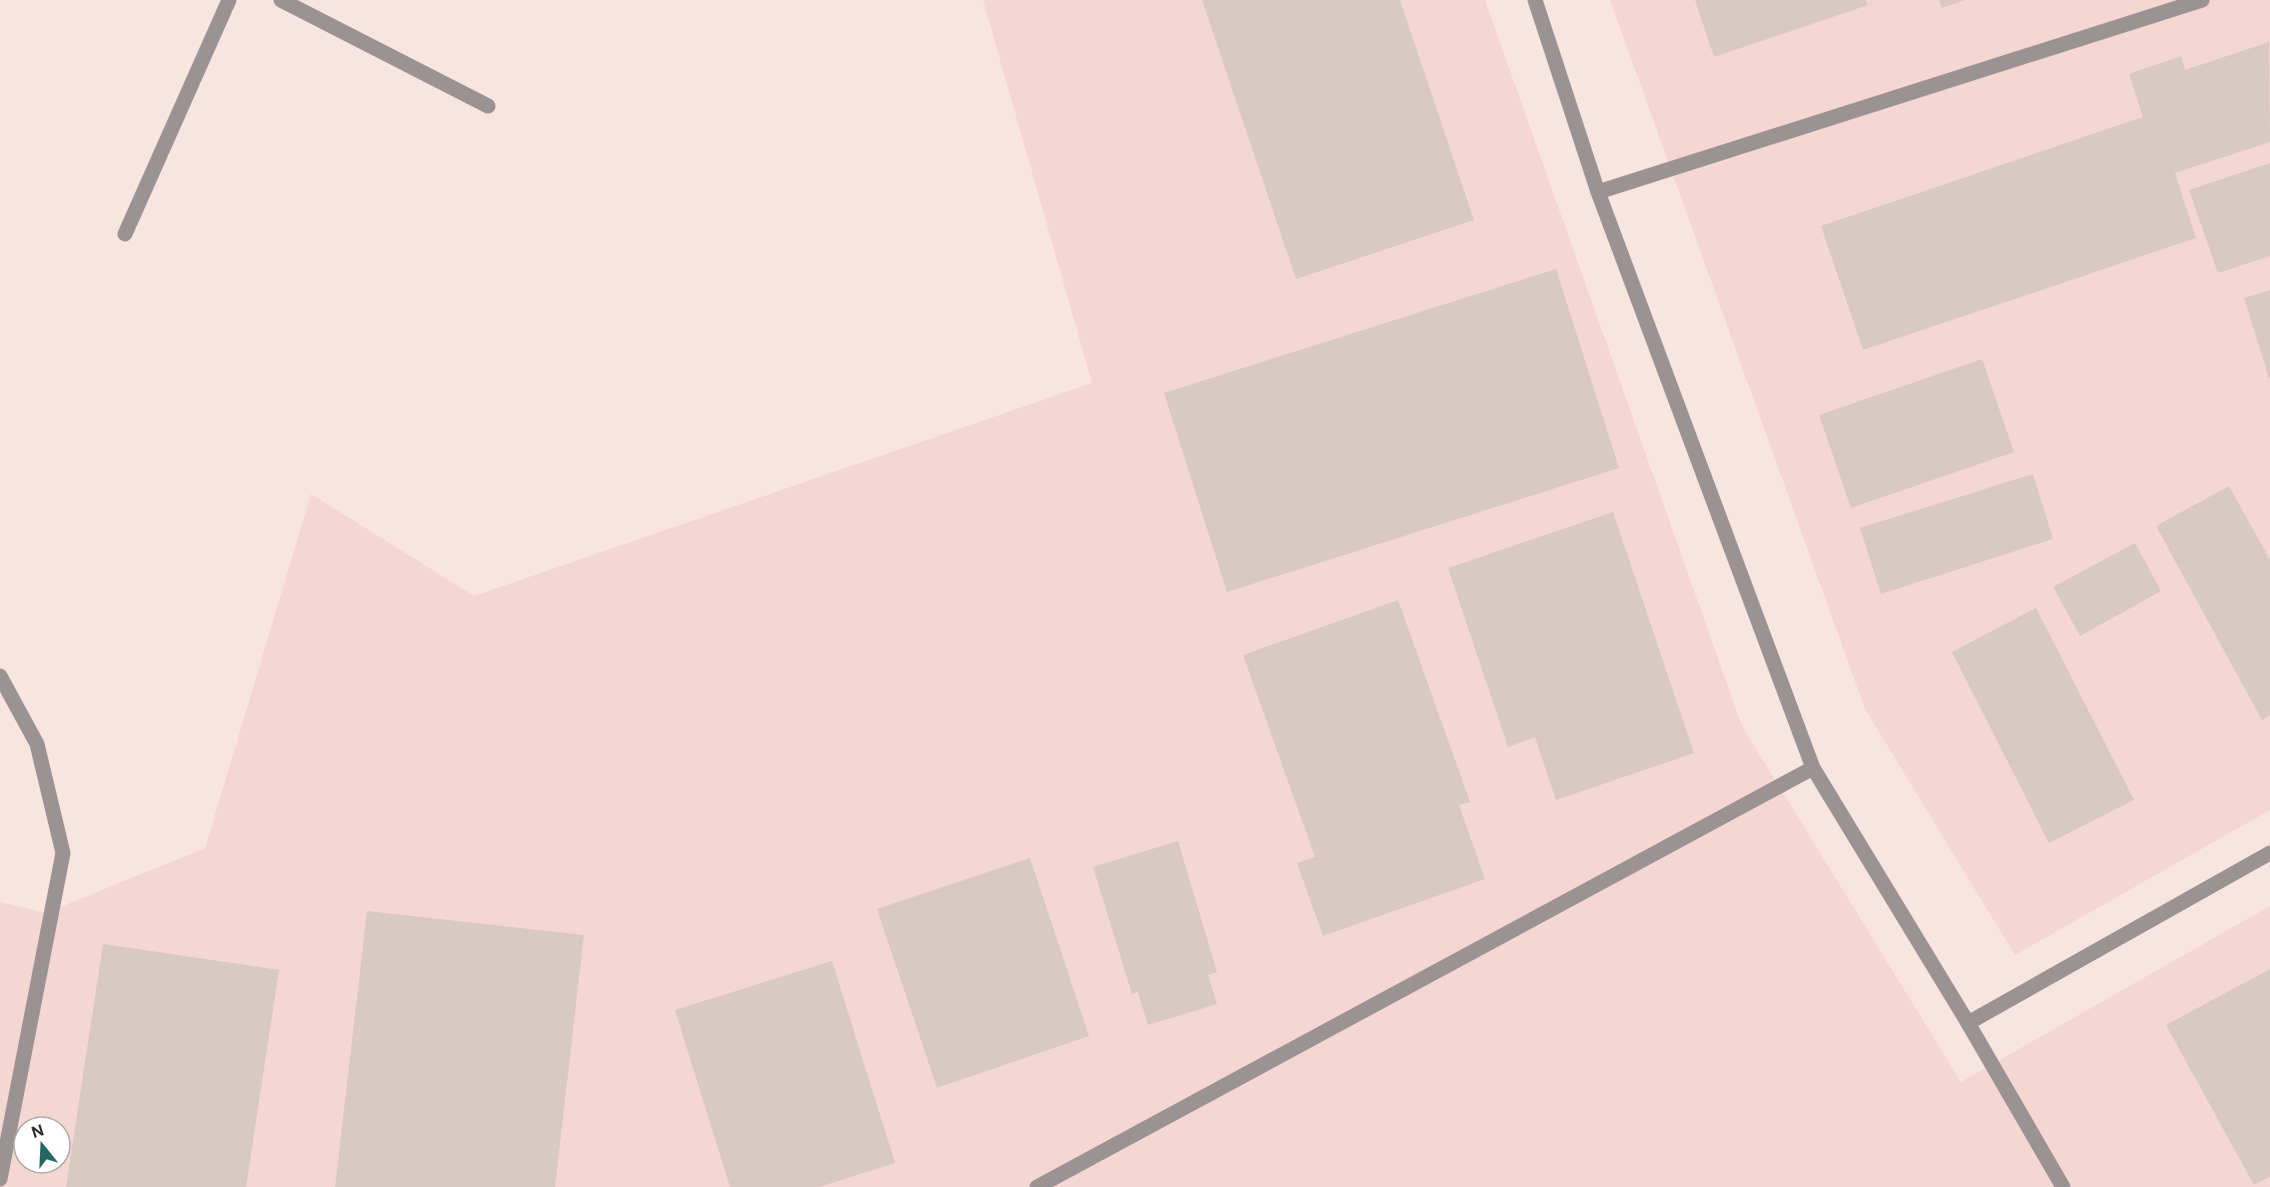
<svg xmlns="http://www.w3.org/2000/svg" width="2270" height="1187" font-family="'DM Sans',sans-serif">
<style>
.built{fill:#f4d7d0;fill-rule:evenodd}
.building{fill:#d8cabe}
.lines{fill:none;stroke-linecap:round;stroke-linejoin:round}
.service{stroke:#9b9293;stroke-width:15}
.minor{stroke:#9b9293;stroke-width:15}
</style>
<rect width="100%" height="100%" fill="#f9e5df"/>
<g class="built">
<path d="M983 0H1485L1742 726 1961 1082 2270 906V1187H0V902L46 913 205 848 311 494 474 596 1092 383ZM24 1127H60V1163H24Z"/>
<path d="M1610 0H2270V810L2015 955 1865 709Z"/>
</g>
<g class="building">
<path d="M1202 0H1400L1474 220 1296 279Z"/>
<path d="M1695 0H1866L1868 5 1714 57Z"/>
<path d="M1939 0H1965L1942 8Z"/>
<path d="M2269 42 2270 142 2175 173 2196 238 1863 350 1821 226 2143 117 2129 74 2181 56 2185 70Z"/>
<path d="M2270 163V256L2218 273 2189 190Z"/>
<path d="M1556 269 1619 468 1227 592 1164 393Z"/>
<path d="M2270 290V378H2269L2244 298Z"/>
<path d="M1982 359 2014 452 1851 508 1819 415Z"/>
<path d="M2033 474 2053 539 1881 594 1860 528Z"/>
<path d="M2229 486 2270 560V715L2262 720 2156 526Z"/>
<path d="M1613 512 1694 753 1556 800 1535 737 1508 747 1448 568Z"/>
<path d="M2135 543 2161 591 2080 636 2053 587Z"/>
<path d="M1398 600 1470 802 1459 805 1485 879 1323 936 1297 863 1315 857 1243 655Z"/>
<path d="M2036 608 2134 800 2049 843 1952 652Z"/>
<path d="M1178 841 1217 972 1208 975 1217 1004 1148 1025 1138 992 1132 994 1093 867Z"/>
<path d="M1030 858 1089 1036 937 1088 877 909Z"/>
<path d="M367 911 584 935 555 1187H335Z"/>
<path d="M103 944 279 970 246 1187H66Z"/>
<path d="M832 961 895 1163 819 1187H730L675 1010Z"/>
<path d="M2270 969V1177L2254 1185 2166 1025Z"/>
</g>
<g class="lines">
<path class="service" d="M125 234 229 0"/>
<g class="minor">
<path d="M281 0 488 106"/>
<path d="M1535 0 1598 192 1813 768 1968 1023 2063 1187"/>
<path d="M1598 192 2202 0"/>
<path d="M0 676 37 744 63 853 0 1179"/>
<path d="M1968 1023 2270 853"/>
<path d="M1037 1187 1813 768"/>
</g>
</g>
<g transform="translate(42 1145) rotate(342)"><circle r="28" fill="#ffffff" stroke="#adaaa9" stroke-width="1.5"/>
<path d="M0-4.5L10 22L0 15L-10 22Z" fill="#21695e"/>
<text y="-9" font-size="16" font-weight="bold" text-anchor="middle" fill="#332b29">N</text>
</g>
</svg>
